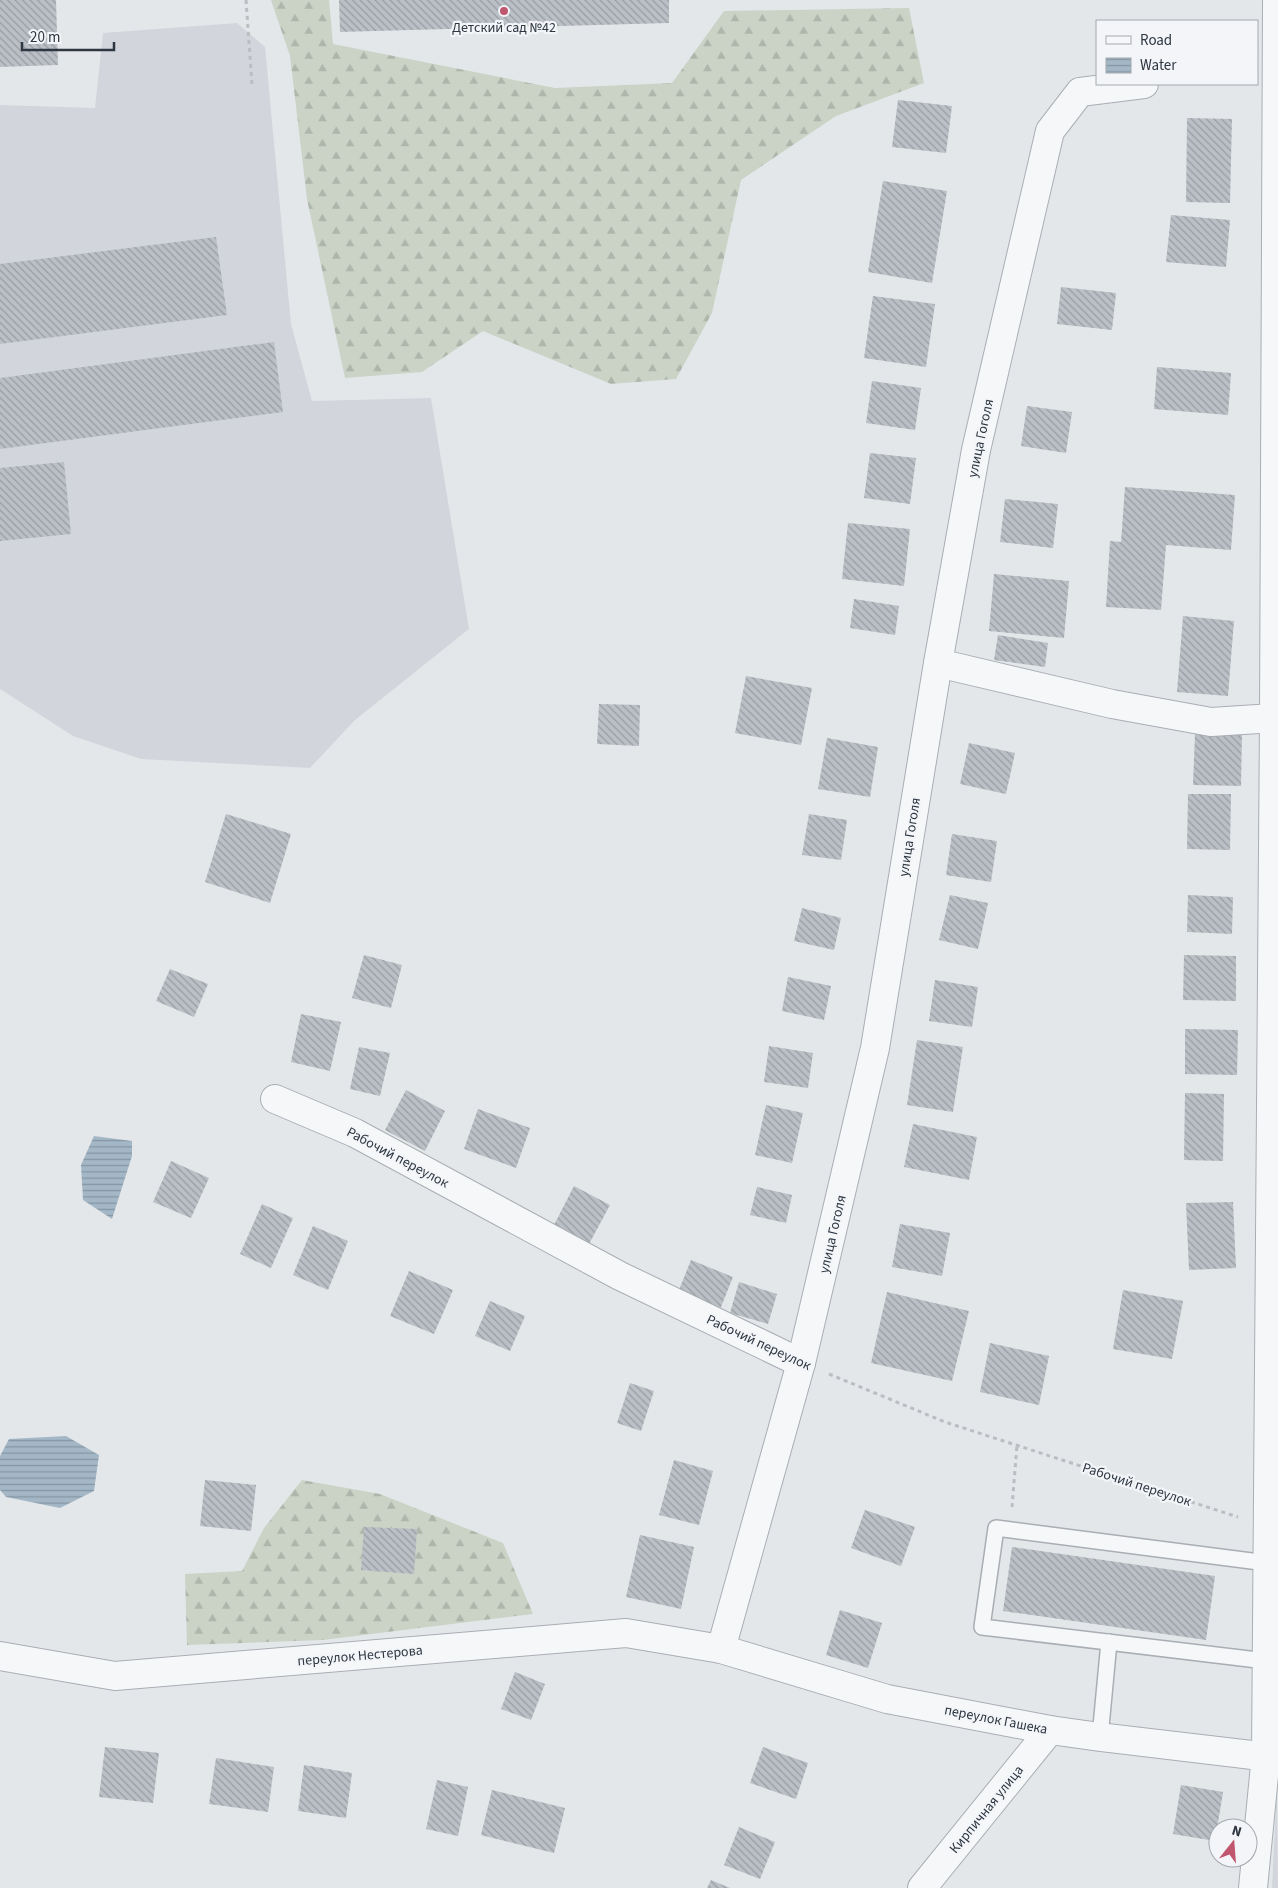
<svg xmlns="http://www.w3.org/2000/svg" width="1278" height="1888" font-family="'Source Sans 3',sans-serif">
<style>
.built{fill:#d2d6dc}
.forest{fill:url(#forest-firs)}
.water{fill:url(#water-rules)}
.building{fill:url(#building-back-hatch)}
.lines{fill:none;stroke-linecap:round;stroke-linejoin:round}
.lane-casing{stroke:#a9aeb4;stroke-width:18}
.street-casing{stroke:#a9aeb4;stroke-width:30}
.path{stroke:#babdc2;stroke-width:3;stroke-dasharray:4 4;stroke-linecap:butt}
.lane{stroke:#f6f7f9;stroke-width:15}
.street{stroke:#f6f7f9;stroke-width:28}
.poi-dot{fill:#c1576f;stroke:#f3f5f8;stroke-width:2}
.labels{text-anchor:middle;stroke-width:4.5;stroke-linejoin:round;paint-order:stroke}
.poi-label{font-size:14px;fill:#2d3641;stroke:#f3f5f8}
.street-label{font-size:14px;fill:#2d3641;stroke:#f3f5f8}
</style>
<defs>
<pattern id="forest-firs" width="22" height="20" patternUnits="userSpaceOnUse" patternTransform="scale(1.25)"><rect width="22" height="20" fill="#cad3c6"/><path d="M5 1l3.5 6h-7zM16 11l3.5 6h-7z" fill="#aeb6ab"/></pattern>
<pattern id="water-rules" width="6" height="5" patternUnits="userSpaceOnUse" patternTransform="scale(1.25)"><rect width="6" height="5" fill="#a3b7c6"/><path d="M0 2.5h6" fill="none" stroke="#8596a2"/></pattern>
<pattern id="building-back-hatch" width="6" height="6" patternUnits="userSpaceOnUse" patternTransform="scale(1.25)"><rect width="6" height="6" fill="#bbc0c6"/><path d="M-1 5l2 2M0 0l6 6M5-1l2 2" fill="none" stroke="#989da2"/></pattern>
</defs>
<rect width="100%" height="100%" fill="#e4e7ea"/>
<g class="built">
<path d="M237 23 265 47 291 324 312 401 431 398 469 629 355 720 310 768 141 759 73 736 0 689V105L95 108 103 33Z"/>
<path d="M1277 1784 1278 1888H1272Z"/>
</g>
<g class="forest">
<path d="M271 0H329L333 44 555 88 672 83 724 11 909 8 924 83 836 116 741 180 712 313 676 379 611 384 483 331 422 372 345 378 307 199 290 56Z"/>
<path d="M302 1480 380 1494 503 1543 533 1614 323 1640 187 1645 185 1574 242 1571 264 1528Z"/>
</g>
<g class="water">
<path d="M94 1136 132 1141V1156L112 1219 83 1200 81 1165Z"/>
<path d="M66 1436 99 1455 94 1491 60 1508 6 1497 0 1490V1456L9 1439Z"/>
</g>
<g class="building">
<path d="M0 0H56L58 65 0 67Z"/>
<path d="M339 0H669V23L340 32Z"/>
<path d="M898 100 952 106 946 153 892 147Z"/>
<path d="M1187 118 1232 119 1230 203 1186 202Z"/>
<path d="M883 181 947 191 932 283 868 272Z"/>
<path d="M1171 215 1230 220 1226 267 1166 262Z"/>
<path d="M216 237 227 315 0 344V264Z"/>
<path d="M1061 287 1116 293 1112 330 1057 324Z"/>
<path d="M873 296 935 304 926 367 864 358Z"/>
<path d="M274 342 283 412 0 449V378Z"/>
<path d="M1157 367 1231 373 1228 415 1154 409Z"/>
<path d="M872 381 921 388 915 430 866 423Z"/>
<path d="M1027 406 1072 412 1066 453 1021 446Z"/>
<path d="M870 453 916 458 910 504 864 498Z"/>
<path d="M64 462 71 534 0 541V468Z"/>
<path d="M1125 487 1235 495 1231 550 1166 545 1161 610 1106 607 1110 541 1121 542Z"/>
<path d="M1005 499 1058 504 1053 548 1000 542Z"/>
<path d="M848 523 910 529 904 586 842 579Z"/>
<path d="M994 574 1069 581 1064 638 989 631Z"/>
<path d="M854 599 899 606 895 635 850 628Z"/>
<path d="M1183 616 1234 621 1228 696 1177 692Z"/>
<path d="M998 635 1048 643 1045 667 994 660Z"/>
<path d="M746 676 812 688 801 745 735 733Z"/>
<path d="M599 704 640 705 639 746 597 744Z"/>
<path d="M1195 734 1242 735 1241 786 1193 785Z"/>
<path d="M827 738 878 747 870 797 818 789Z"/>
<path d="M969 743 1015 753 1006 794 960 784Z"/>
<path d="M1188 794H1231L1230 850 1187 849Z"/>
<path d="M226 814 291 834 270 903 205 882Z"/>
<path d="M809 814 847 820 841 860 802 855Z"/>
<path d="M952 834 997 841 991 882 946 875Z"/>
<path d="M950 895 988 903 978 949 939 940Z"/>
<path d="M1188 895 1233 897 1232 934 1187 932Z"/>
<path d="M802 908 841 918 834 950 794 941Z"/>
<path d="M364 955 402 965 391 1008 352 998Z"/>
<path d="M1184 955 1236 956V1001L1183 1000Z"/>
<path d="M170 969 208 984 194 1017 156 1001Z"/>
<path d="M788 977 831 986 824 1020 782 1011Z"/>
<path d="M935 980 978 987 972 1027 929 1021Z"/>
<path d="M301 1014 341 1022 330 1071 291 1062Z"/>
<path d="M1185 1029 1238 1030 1237 1075 1185 1074Z"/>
<path d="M917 1040 963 1047 953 1112 907 1105Z"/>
<path d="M769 1046 813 1053 808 1088 764 1082Z"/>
<path d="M359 1047 390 1053 380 1096 350 1089Z"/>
<path d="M406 1090 445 1111 425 1151 385 1130Z"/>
<path d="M1185 1093 1224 1094 1223 1161 1184 1160Z"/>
<path d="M766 1105 803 1113 792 1163 755 1155Z"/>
<path d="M478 1109 530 1128 516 1168 464 1149Z"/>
<path d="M913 1124 977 1137 969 1180 904 1167Z"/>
<path d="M171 1161 209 1178 191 1218 153 1202Z"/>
<path d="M574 1186 610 1205 589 1244 554 1225Z"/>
<path d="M757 1187 792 1195 786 1223 750 1215Z"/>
<path d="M1233 1202 1236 1268 1189 1270 1186 1203Z"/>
<path d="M262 1204 293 1218 271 1268 240 1254Z"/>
<path d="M900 1224 950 1233 942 1276 892 1267Z"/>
<path d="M313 1226 348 1241 328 1290 293 1275Z"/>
<path d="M691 1260 733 1277 719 1312 677 1295Z"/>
<path d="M409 1271 453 1290 434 1334 390 1316Z"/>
<path d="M739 1282 777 1294 768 1324 730 1313Z"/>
<path d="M1123 1290 1183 1301 1172 1359 1113 1349Z"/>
<path d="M887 1292 969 1311 952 1381 871 1363Z"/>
<path d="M490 1301 525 1316 510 1351 475 1336Z"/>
<path d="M990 1343 1049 1356 1039 1405 980 1392Z"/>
<path d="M630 1383 654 1391 641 1431 617 1423Z"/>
<path d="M674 1460 713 1471 699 1525 659 1515Z"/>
<path d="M205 1480 256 1485 251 1531 200 1526Z"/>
<path d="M865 1510 915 1527 901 1566 851 1548Z"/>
<path d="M364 1527 417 1529 414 1574 361 1570Z"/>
<path d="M640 1535 694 1547 681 1609 626 1597Z"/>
<path d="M1012 1547 1215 1576 1206 1640 1003 1611Z"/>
<path d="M840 1610 882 1623 868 1668 826 1655Z"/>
<path d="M515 1672 545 1684 531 1720 501 1709Z"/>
<path d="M105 1747 159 1753 153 1803 99 1797Z"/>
<path d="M763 1747 808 1763 796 1799 750 1783Z"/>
<path d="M216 1758 274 1767 268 1812 209 1804Z"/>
<path d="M304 1765 352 1773 346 1818 298 1811Z"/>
<path d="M437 1780 468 1787 458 1836 426 1829Z"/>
<path d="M1181 1785 1223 1792 1215 1841 1173 1834Z"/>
<path d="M492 1790 565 1808 554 1853 481 1835Z"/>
<path d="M739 1827 775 1842 760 1879 724 1865Z"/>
<path d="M711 1880 730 1888H707Z"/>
</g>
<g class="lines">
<g class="lane-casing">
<g id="lane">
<path d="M1266 1661 982 1627 996 1528 1267 1563"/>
<path d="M1100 1737 1109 1642"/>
</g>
</g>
<g class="street-casing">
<g id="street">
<path d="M938 663 1112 704 1211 722 1274 718"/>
<path d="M275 1099 355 1133 620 1276 801 1363"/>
<path d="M721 1649 801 1363 875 1048 938 663 976 450 1050 131 1080 92 1144 84"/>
<path d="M0 1656 115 1676 626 1633 721 1649 887 1699 1050 1730 1100 1737 1278 1758"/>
<path d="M922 1888 1050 1730"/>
<path d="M1253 1888 1266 1755 1274 718 1277 0"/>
</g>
</g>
<g class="path">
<path d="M246 0 252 84"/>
<path d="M829 1374 945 1422 1238 1517"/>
<path d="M1012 1507 1017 1445"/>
</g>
<use href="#lane" class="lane"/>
<use href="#street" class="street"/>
</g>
<circle class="poi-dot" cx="504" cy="11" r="5"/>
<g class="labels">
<g class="poi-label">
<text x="504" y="32">Детский сад №42</text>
</g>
<g class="street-label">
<text transform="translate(980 438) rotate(-78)" y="5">улица Гоголя</text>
<text transform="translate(909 837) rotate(-81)" y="5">улица Гоголя</text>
<text transform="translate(398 1157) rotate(28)" y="5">Рабочий переулок</text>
<text transform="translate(832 1234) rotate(-77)" y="5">улица Гоголя</text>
<text transform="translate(759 1342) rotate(25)" y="5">Рабочий переулок</text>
<text transform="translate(1137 1484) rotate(18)" y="5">Рабочий переулок</text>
<text transform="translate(360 1655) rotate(-5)" y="5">переулок Нестерова</text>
<text transform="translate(996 1719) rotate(11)" y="5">переулок Гашека</text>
<text transform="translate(986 1809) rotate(-51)" y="5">Кирпичная улица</text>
</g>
</g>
<rect x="1096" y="20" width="162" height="65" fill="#f3f5f8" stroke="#a4a9af"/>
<rect x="1106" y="36" width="25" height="8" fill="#f6f7f9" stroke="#a4a9af"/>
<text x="1140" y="45" font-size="15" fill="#2d3641">Road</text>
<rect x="1106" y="58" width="25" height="15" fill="url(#water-rules)" stroke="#a4a9af"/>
<text x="1140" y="70" font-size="15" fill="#2d3641">Water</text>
<g transform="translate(1233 1843) rotate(17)"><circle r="24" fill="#f3f5f8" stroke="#a4a9af"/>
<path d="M0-4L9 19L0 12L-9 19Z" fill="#c1576f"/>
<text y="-8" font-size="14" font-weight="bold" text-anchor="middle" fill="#2d3641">N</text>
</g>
<path d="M22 42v8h92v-8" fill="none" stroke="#2d3641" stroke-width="2.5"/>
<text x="30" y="42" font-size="15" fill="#2d3641" stroke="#f3f5f8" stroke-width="4" paint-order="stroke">20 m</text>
</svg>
